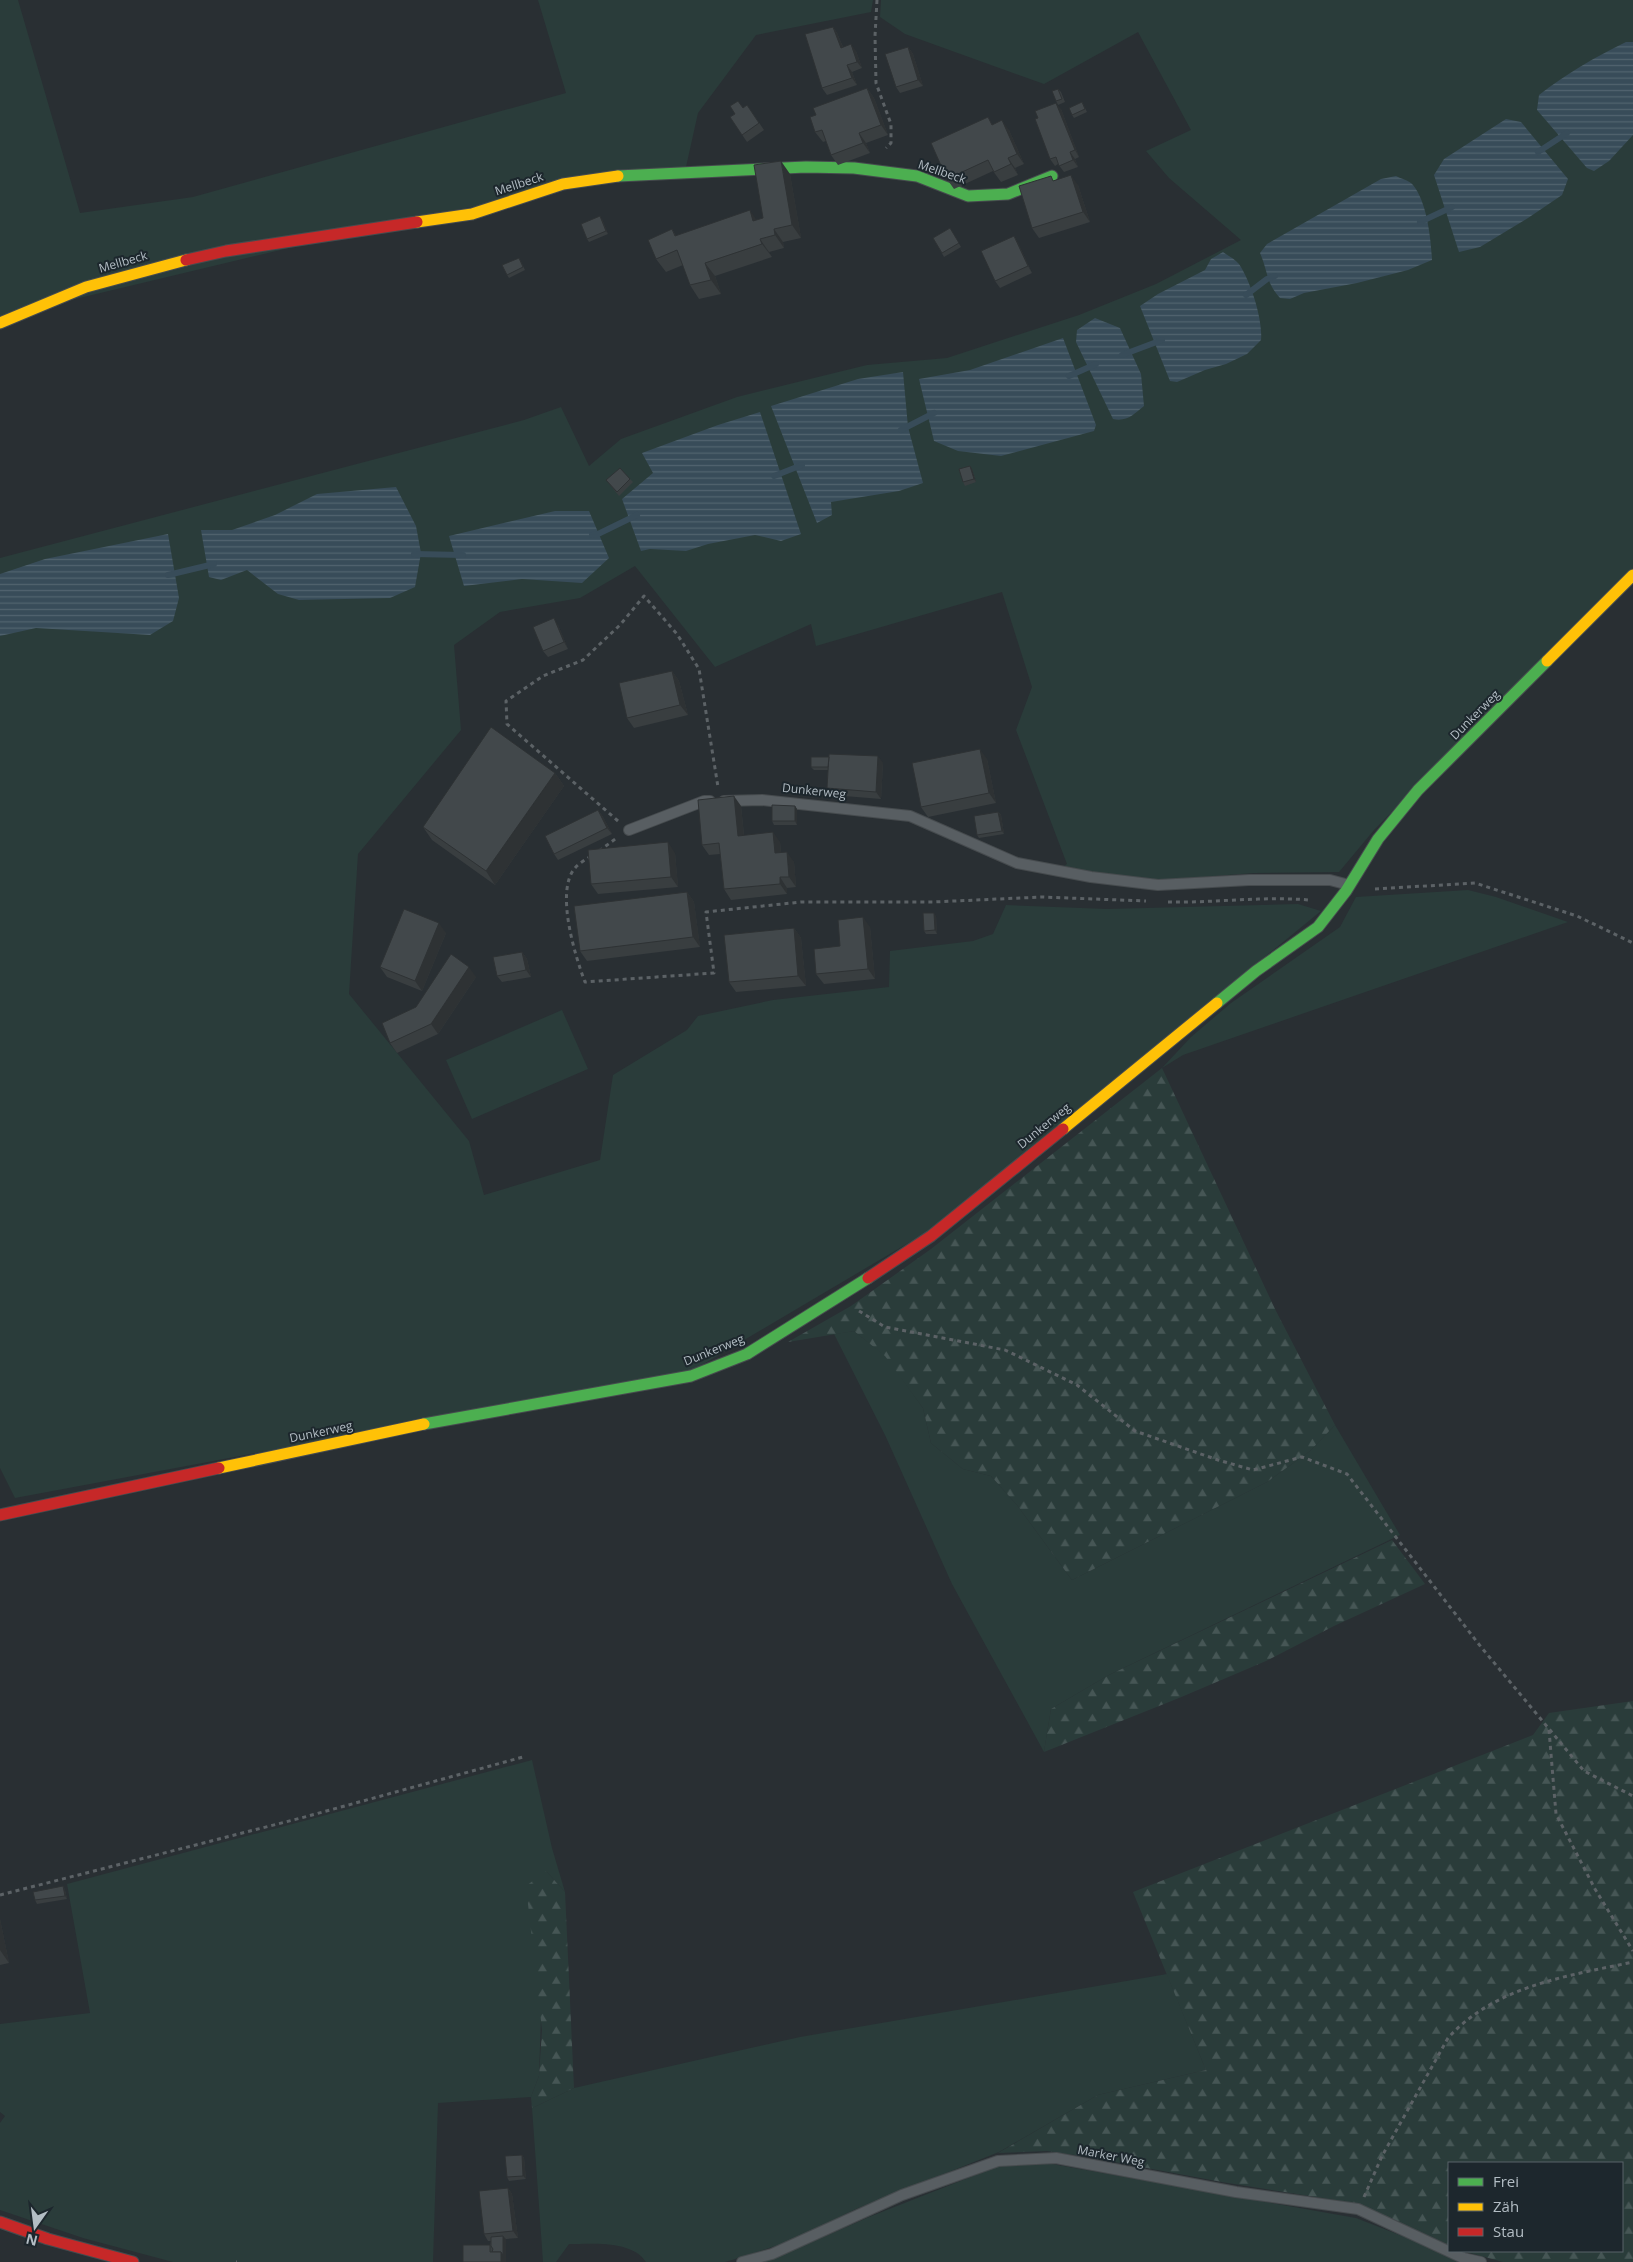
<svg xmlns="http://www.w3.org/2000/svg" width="1633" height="2262" font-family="'Open Sans',sans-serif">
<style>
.green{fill:#2a3c3a}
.forest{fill:url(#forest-firs)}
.water{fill:url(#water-rules)}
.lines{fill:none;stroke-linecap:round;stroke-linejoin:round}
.stream{stroke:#384c59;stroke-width:6}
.lane-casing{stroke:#464b4e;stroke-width:12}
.fast-casing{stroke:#464b4e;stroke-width:13}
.slow-casing{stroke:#464b4e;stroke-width:13}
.jam-casing{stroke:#464b4e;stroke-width:13}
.path{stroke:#5c6266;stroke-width:3;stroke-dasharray:4 4;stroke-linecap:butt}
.lane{stroke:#585e62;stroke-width:10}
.fast{stroke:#4caf50;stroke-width:11}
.slow{stroke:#ffc107;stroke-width:11}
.jam{stroke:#c62828;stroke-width:11}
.wall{fill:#393e40}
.shaded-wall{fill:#2e3234}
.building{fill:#42484b;stroke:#2e3234}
.labels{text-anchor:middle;stroke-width:4;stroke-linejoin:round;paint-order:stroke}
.street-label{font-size:12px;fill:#b3bdc4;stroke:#1d272d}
</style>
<defs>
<pattern id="forest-firs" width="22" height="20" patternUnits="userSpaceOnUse" patternTransform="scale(1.25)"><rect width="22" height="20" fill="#2a3c3a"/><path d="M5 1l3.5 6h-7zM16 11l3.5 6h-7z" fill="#465655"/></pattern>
<pattern id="water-rules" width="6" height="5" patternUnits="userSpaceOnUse" patternTransform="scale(1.25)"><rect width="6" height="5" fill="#384c59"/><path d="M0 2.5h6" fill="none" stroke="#52646f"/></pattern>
</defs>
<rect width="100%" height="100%" fill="#292f33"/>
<g class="green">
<path d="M0 0H18L80 213 193 197 566 93 538 0H873L871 12 756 35 698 113 686 167 423 216 0 317Z"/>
<path d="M881 0H1633V568L1374 830 1339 872 1254 873 1163 880 1098 873 1064 866 1067 864 1016 730 1032 687 1002 592 816 646 811 624 715 667 635 566 580 598 500 612 454 645 461 730 358 854 349 994 469 1141 484 1195 600 1160 613 1075 687 1030 698 1016 773 1000 889 987 890 951 973 941 993 934 1006 905 1107 909 1298 904 1321 911 932 1229 690 1372 15 1498 0 1468V558L524 420 561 407 589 466 621 439 737 397 867 365 947 358 1079 315 1156 284 1241 240 1169 178 1146 151 1191 130 1138 32 1044 84 905 34 880 17Z"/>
<path d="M1468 890 1496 897 1568 922 1183 1055 1162 1068 1191 1037 1231 1003 1340 927 1356 897Z"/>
<path d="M562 1010 588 1069 472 1119 446 1060Z"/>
<path d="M854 1331 886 1356 923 1408 931 1443 963 1469 991 1476 1017 1505 1072 1580 1267 1482 1310 1451 1335 1425 1400 1535 1109 1675 1051 1709 1044 1752 952 1584 885 1435 834 1334Z"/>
<path d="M532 1760 552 1848 565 1892 546 1871 539 2076 531 2097 438 2103 433 2262H173L83 2238 0 2210V2123L5 2116 0 2112V2024L90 2013 67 1884Z"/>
<path d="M1167 1974 1206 2070 1098 2095 999 2152 856 2209 788 2242 732 2260 725 2262H646C632 2240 592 2244 569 2244L556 2262H543L532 2108 574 2088 800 2037Z"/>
<path d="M1052 2164 1356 2218 1469 2262H760L787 2253 869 2217 1001 2165Z"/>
</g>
<g class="forest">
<path d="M1162 1068 1276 1311 1335 1425 1310 1451 1267 1482 1072 1580 1017 1505 991 1476 963 1469 931 1443 923 1408 885 1356 854 1331 788 1342 851 1306 931 1249Z"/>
<path d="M1392 1540 1425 1584 1334 1626 1266 1661 1179 1698 1044 1752 1051 1709 1109 1675Z"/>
<path d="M1633 1701V2262H1503L1463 2251H1622V2163H1449V2245L1360 2204 1222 2182 1088 2157 1047 2151 998 2153 1098 2095 1206 2070 1133 1892 1533 1735 1549 1713Z"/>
<path d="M546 1871 565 1892 574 2088 532 2108 531 2097 539 2076 542 2030 526 1886Z"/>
</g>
<g class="water">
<path d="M1626 42H1633V135L1609 161 1594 171 1587 168 1537 110 1539 95C1566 74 1595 57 1626 42Z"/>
<path d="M1506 119 1521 122 1568 179 1562 195 1528 218 1480 247 1459 252 1434 175 1444 159Z"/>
<path d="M1396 176C1401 179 1409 180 1413 185 1427 202 1431 239 1432 260L1408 270 1357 283 1304 293 1290 299 1280 298C1266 283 1268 271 1260 253L1267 244 1381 179Z"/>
<path d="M1223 252C1228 256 1235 259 1239 264 1251 282 1263 320 1261 340L1247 354 1226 364 1205 370 1177 382 1170 381 1140 306 1158 294 1205 270 1211 259Z"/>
<path d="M1095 318 1120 328 1141 374 1144 406C1134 414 1127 422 1113 419L1076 342 1077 330Z"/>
<path d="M1063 338 1096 425 1094 431 1001 456 958 451 934 441 919 379 970 370Z"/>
<path d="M903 372 908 427 923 483 899 491 831 502 832 515 817 523 771 406 858 379Z"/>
<path d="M760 412 801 534 781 541 755 535 708 544 686 551 650 549 641 551 622 499 653 473 642 453 718 425Z"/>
<path d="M396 487 416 526 421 553 415 587 390 598 299 600 278 594 247 570 221 580 209 577 201 530H232L275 515 317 494Z"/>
<path d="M555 511H589L609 558 582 583 522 579 464 586 449 536Z"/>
<path d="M168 534 179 598 173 621 150 635 36 628 0 636V574L45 559Z"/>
</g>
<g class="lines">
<g class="stream">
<path d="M1538 152 1567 133"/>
<path d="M1420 222 1452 207"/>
<path d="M1246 295 1267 279 1275 276"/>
<path d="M1122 355 1162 340"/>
<path d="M1069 376 1096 364"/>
<path d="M901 430 934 413"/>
<path d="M774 476 802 465"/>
<path d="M592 535 598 534 637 515"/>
<path d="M414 554 463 555"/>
<path d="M168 575 214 564"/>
</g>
<g class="lane-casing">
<g id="lane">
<path d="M724 801 762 800 910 816 1017 863 1091 877 1158 885 1249 880H1330L1349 885"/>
<path d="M629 830 704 801H710"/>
<path d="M742 2262 772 2254 902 2195 998 2161 1056 2158 1236 2192 1358 2209 1463 2258 1481 2262"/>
</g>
</g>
<g class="fast-casing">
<g id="fast">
<path d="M618 176 806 167 854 168 917 176 968 196 1008 194 1052 176"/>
<path d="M1217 1003 1256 971 1318 927 1346 891 1378 839 1418 790 1547 661"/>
<path d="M424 1424 691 1376 747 1354 868 1278"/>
</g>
</g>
<g class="slow-casing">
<g id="slow">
<path d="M417 222 472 214 563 184 618 176"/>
<path d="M0 323 86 287 186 260"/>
<path d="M1547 661 1633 575"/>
<path d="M1063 1129 1217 1003"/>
<path d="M219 1468 424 1424"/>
</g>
</g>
<g class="jam-casing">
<g id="jam">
<path d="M186 260 226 251 417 222"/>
<path d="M868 1278 931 1236 1063 1129"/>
<path d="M0 1515 219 1468"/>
<path d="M0 2222 48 2239 133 2262"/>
</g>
</g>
<g class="path">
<path d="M877 0 875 36 876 83 891 124V143L886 148"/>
<path d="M618 821 507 724 506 701 543 676 583 660 620 625 644 596 677 634 699 669 718 787"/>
<path d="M599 851 618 837"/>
<path d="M591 856C587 859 579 863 575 868 555 891 575 956 585 982L714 973 706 912 801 902H933L1042 897 1146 901"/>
<path d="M1375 889 1475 883 1577 916 1633 943"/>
<path d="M1168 902C1214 903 1262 896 1309 900"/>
<path d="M859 1311 885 1327 1005 1350 1077 1385 1135 1431 1218 1460 1253 1470 1302 1457 1347 1474 1481 1647 1584 1771 1633 1796"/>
<path d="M1549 1730 1556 1814 1595 1889 1633 1951"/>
<path d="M0 1895 301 1818 523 1757"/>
<path d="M1364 2197 1382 2156 1448 2038C1495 1986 1567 1976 1633 1962"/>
<path d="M236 2262H237"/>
</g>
<use href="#lane" class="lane"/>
<use href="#fast" class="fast"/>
<use href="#slow" class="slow"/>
<use href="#jam" class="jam"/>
</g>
<g class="wall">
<path d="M833 27 837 33 843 47 856 51 862 68 852 72 857 85 827 95 822 88Z"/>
<path d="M908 47 913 54 923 86 900 93 896 87Z"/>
<path d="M867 88 874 98 888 135 866 143 870 153 838 165 831 155 826 141 823 142 815 132 816 115Z"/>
<path d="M1058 89 1061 92 1065 102 1058 105 1056 101Z"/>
<path d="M1082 102 1087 112 1074 118 1072 115Z"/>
<path d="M747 105 764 130 747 142 730 117Z"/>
<path d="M1061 109 1079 157 1075 159 1078 167 1064 172 1058 164 1055 166 1050 159Z"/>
<path d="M993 124 1009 130 1024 164 1015 168 1018 175 1001 182 993 171 954 189 947 179Z"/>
<path d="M790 174 801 238 783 242 784 248 769 252 772 257 715 276 721 294 699 299 690 285 683 265 666 272 656 259 672 229 676 236 756 220 763 218Z"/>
<path d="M1054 180 1078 185 1090 222 1039 238 1032 228Z"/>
<path d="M602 219 608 234 589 242 587 239Z"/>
<path d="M950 228 961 247 944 257 933 238Z"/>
<path d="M1014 236 1018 243 1032 273 1000 288 995 281Z"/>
<path d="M519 258 525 270 509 278 507 275Z"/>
<path d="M972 469 976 482 965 486 963 482Z"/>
<path d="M630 479 633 482 619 496 606 480Z"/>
<path d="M558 625 568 649 548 657 543 651Z"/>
<path d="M672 671 679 681 688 715 634 728 627 718Z"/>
<path d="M987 759 996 803 928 817 921 807Z"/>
<path d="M883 763 881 799 832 795 827 788 828 770H814L811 767Z"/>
<path d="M555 773 564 786 495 885 432 840 423 827Z"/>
<path d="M741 806 744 835 780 842 781 852 794 862 796 887 787 888V894L731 900 724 889 720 854 709 855 702 845Z"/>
<path d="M795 806 797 809V825H774L772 821Z"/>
<path d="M598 810 603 817 612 834 558 860 554 854Z"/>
<path d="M998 812 1001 815 1004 834 979 838 977 835Z"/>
<path d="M675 853 678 887 598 894 591 884Z"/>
<path d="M687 892 694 902 700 947 587 961 580 951Z"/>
<path d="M936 916 937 934H926L924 931Z"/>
<path d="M870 927 875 979 824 984 816 974Z"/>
<path d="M794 928 801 938 806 986 736 992 729 982Z"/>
<path d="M446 933 422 991 387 977 380 967Z"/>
<path d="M522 952 527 959 531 977 502 982 497 976Z"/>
<path d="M476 977 438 1034 397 1053 390 1043 416 1007Z"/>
<path d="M63 1886 65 1890 67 1899 37 1904 35 1900Z"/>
<path d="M0 1919 9 1963 0 1965Z"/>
<path d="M522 2155 524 2158 526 2179 509 2181 507 2177Z"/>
<path d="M508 2188 512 2194 518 2238 506 2239V2262H463L490 2245 491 2241H488L484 2234Z"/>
</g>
<g class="shaded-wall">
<path d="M833 27 837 33 846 55 841 48Z"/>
<path d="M851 44 856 51 862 68 857 62Z"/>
<path d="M908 47 913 54 923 86 918 80Z"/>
<path d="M847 65 852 72 857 85 852 78Z"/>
<path d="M867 88 874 98 888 135 881 125Z"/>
<path d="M1056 103 1061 109 1079 157 1075 150Z"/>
<path d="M1002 120 1009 130 1024 164 1017 154Z"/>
<path d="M859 133 866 143 870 153 863 143Z"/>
<path d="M1070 152 1075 159 1078 167 1073 160Z"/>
<path d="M1008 158 1015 168 1018 175 1011 164Z"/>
<path d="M781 161 790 174 801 238 792 225Z"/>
<path d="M1071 175 1078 185 1090 222 1083 212Z"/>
<path d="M750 210 759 224 753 221Z"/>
<path d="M600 216 602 219 608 234 606 231Z"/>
<path d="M774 229 783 242 784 248 775 235Z"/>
<path d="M1014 236 1018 243 1032 273 1028 266Z"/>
<path d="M760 239 769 252 772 257 762 244Z"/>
<path d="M705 263 715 276 721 294 711 280Z"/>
<path d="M970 466 972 469 976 482 974 479Z"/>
<path d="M554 618 558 625 568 649 564 642Z"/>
<path d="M672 671 679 681 688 715 680 705Z"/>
<path d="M980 749 987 759 996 803 989 793Z"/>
<path d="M878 756 883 763 881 799 876 792Z"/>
<path d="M555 773 564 786 495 885 486 871Z"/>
<path d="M734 796 741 806 745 846 738 836Z"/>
<path d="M795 806 797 809V825L795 821Z"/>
<path d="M598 810 603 817 612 834 607 828Z"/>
<path d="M998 812 1001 815 1004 834 1002 831Z"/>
<path d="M773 832 780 842 782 863 775 853Z"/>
<path d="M668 842 675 853 678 887 671 877Z"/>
<path d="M787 852 794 862 796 887 789 877Z"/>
<path d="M780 877 787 888V894L780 884Z"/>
<path d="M687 892 694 902 700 947 693 937Z"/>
<path d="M934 913 936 916 937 934 935 930Z"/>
<path d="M863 917 870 927 875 979 868 969Z"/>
<path d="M439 923 446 933 422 991 415 981Z"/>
<path d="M794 928 801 938 806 986 798 976Z"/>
<path d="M522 952 527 959 531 977 526 970Z"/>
<path d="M469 967 476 977 438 1034 431 1024Z"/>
<path d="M63 1886 65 1890 67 1899 65 1896Z"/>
<path d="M0 1919 9 1963 0 1950Z"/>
<path d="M522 2155 524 2158 526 2179 523 2176Z"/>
<path d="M508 2188 512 2194 518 2238 513 2231Z"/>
<path d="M503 2236 506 2239V2262H501V2252Z"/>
</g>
<g class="building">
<path d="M833 27 841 48 851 44 857 62 847 65 852 78 822 88 805 34Z"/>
<path d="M908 47 918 80 896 87 885 54Z"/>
<path d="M867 88 881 125 859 133 863 143 831 155 822 130 815 132 810 117 816 115 813 108Z"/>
<path d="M1058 89 1062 99 1056 101 1052 91Z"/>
<path d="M738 101 743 108 747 105 759 123 742 135 730 117 735 114 730 106Z"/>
<path d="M1082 102 1085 109 1072 115 1069 108Z"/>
<path d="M1056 103 1075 150 1070 152 1073 160 1059 166 1056 157 1050 159 1035 119 1038 118 1035 111Z"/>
<path d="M988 117 992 125 1002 120 1017 154 1008 158 1011 164 994 172 988 160 947 179 931 143Z"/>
<path d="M781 161 792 225 774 229 775 235 760 239 762 244 705 263 711 280 690 285 677 250 656 259 648 240 672 229 675 236 750 210 753 221 763 218 754 165Z"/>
<path d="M1071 175 1083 212 1032 228 1019 186 1051 176 1053 181Z"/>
<path d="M600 216 606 231 587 239 581 224Z"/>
<path d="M950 228 959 243 942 253 933 238Z"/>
<path d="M1014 236 1028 266 995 281 981 251Z"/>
<path d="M519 258 523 267 507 275 502 265Z"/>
<path d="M970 466 974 479 963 482 959 469Z"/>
<path d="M620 468 630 479 617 492 606 480Z"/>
<path d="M554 618 564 642 543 651 533 627Z"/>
<path d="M672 671 680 705 627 718 619 683Z"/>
<path d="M491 727 555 773 486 871 423 827Z"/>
<path d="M980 749 989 793 921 807 912 763Z"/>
<path d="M829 754 878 756 876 792 827 788Z"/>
<path d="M811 757H829L828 767H811Z"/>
<path d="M734 796 738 836 773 832 775 853 787 852 789 877H780V884L724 889 719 843 702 845 698 800Z"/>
<path d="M772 805 795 806V821H772Z"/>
<path d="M598 810 607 828 554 854 545 836Z"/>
<path d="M998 812 1002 831 977 835 974 816Z"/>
<path d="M668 842 671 877 591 884 588 850Z"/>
<path d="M687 892 693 937 580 951 574 906Z"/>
<path d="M404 909 439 923 415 981 380 967Z"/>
<path d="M923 913H934L935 930 924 931Z"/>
<path d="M863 917 868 969 816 974 814 949 840 946 838 920Z"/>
<path d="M794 928 798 976 729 982 724 935Z"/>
<path d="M522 952 526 970 497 976 493 957Z"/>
<path d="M451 954 469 967 431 1024 390 1043 382 1023 416 1007Z"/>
<path d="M63 1886 65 1896 35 1900 33 1892Z"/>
<path d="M522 2155 523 2176 507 2177 505 2156Z"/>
<path d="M508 2188 513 2231 484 2234 479 2191Z"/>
<path d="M503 2236V2255L501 2252H492L493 2249 491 2246V2237Z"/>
<path d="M463 2245H490V2252H501V2262H463Z"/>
</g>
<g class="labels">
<g class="street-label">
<text transform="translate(942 172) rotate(19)" y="4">Mellbeck</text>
<text transform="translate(519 184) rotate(-18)" y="4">Mellbeck</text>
<text transform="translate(123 262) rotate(-16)" y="4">Mellbeck</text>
<text transform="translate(1475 715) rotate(-45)" y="4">Dunkerweg</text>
<text transform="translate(814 791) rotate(6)" y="4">Dunkerweg</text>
<text transform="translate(1044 1126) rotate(-39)" y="4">Dunkerweg</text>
<text transform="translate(714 1350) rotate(-22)" y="4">Dunkerweg</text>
<text transform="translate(321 1432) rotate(-12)" y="4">Dunkerweg</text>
<text transform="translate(1111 2156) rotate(11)" y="4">Marker Weg</text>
</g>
</g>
<rect x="1448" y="2162" width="175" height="90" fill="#1d272d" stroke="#596369"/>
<rect x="1458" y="2178" width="25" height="8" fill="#4caf50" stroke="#596369"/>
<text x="1493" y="2187" font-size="15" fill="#b3bdc4">Frei</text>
<rect x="1458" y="2203" width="25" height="8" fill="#ffc107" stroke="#596369"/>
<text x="1493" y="2212" font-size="15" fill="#b3bdc4">Zäh</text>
<rect x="1458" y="2228" width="25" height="8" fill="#c62828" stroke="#596369"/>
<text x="1493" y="2237" font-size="15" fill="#b3bdc4">Stau</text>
<g transform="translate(35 2227) rotate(194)" stroke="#1d272d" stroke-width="4" paint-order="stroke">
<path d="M0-4L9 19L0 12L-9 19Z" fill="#b3bdc4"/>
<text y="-8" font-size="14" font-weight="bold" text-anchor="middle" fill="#b3bdc4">N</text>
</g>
</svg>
